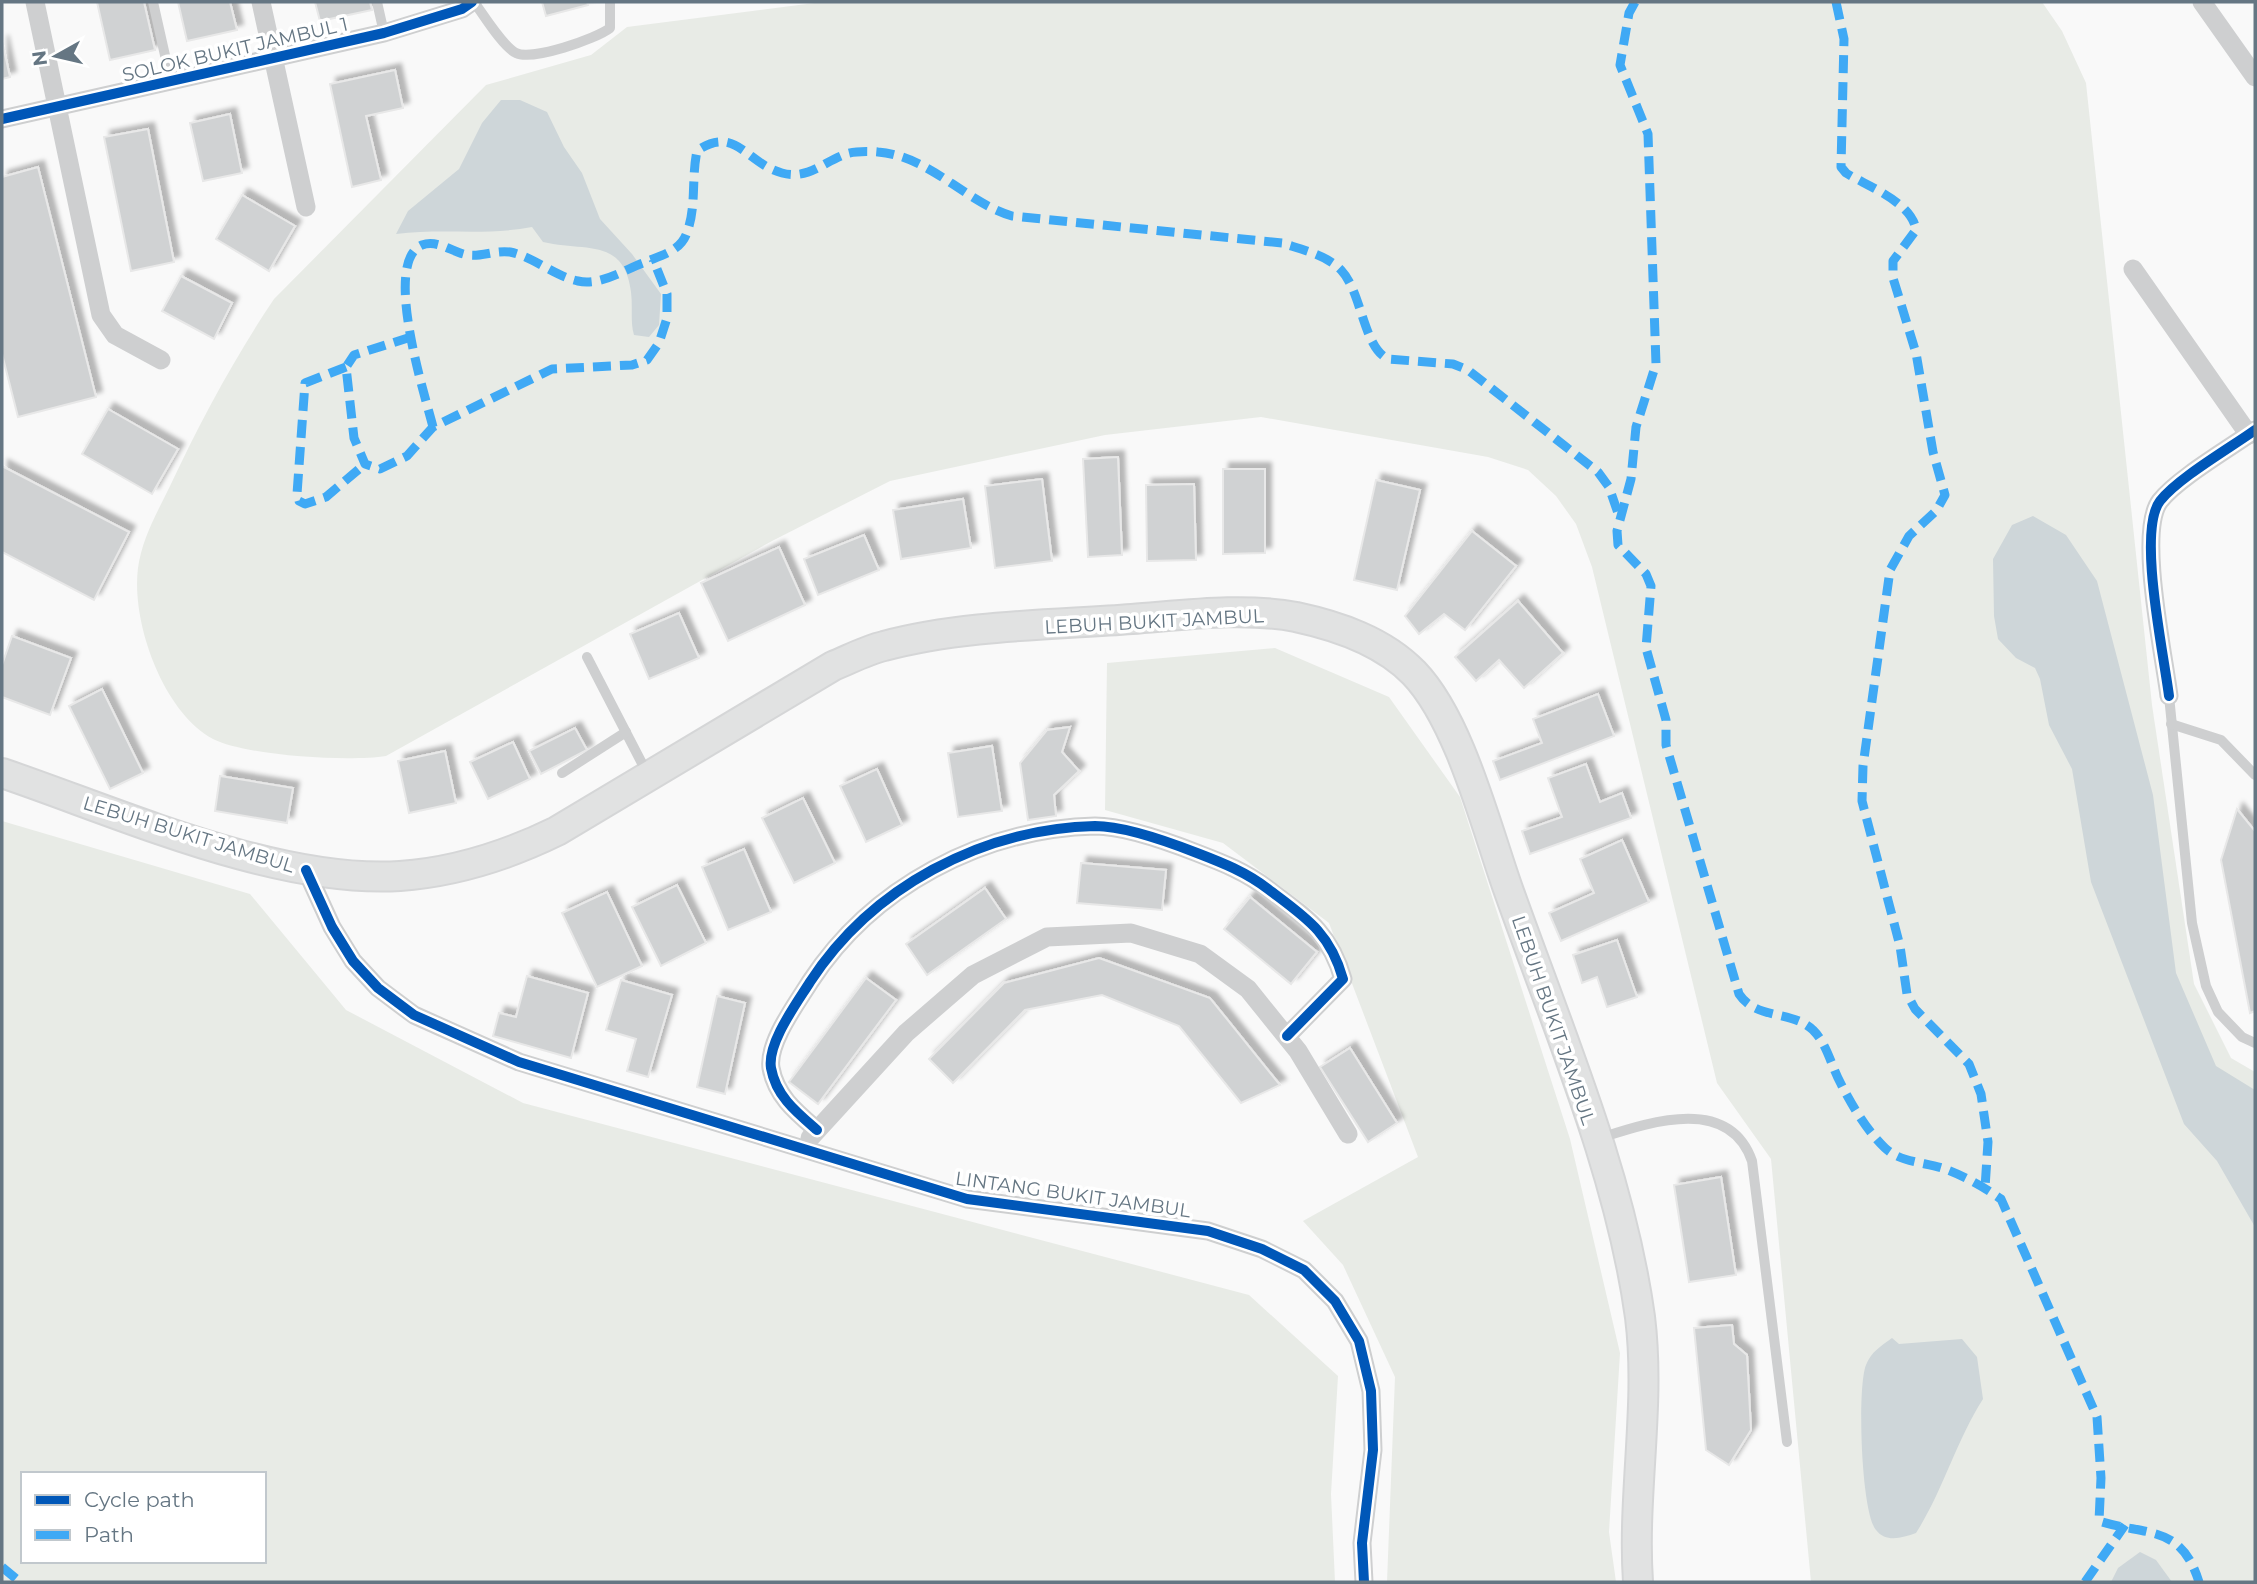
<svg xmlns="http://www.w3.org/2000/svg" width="2257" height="1584" font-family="Montserrat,sans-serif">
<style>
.green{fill:#e8ebe6;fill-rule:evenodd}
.water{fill:#ced6d9}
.building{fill:#d0d2d3;stroke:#e8e8e8;stroke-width:2;filter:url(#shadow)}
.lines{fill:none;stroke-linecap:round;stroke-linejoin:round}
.secondary-casing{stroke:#d5d6d7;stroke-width:32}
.service{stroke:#cecfd0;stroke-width:10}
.minor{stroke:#cecfd0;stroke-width:19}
.secondary{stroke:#e1e2e2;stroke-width:28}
.quiet{stroke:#3fa9f5;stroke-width:9;stroke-dasharray:18 9;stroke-linecap:butt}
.cycleway-casing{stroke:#fff;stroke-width:15}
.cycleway{stroke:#0057b8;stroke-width:10}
.labels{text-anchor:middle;stroke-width:7;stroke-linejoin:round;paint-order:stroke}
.street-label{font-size:19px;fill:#657683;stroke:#fff}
</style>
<defs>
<filter id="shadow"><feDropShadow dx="6" dy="-6" stdDeviation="2" flood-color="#0004"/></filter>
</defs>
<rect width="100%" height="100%" fill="#f9f9f9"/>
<g class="green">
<path d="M822 2H2042L2062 31 2086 83 2152 705 2194 984 2231 1058 2255 1072V1582H1811L1771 1159 1717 1083 1592 567 1576 524 1556 496 1528 470 1488 457 1261 417 1105 435 890 481 772 541 386 756C348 762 247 756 213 739 163 712 131 622 138 568 142 538 158 511 171 484 201 420 235 357 274 299L486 85 591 55 627 27Z"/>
<path d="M1275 648 1389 697 1460 797 1570 1139 1620 1353 1609 1532 1616 1582H1387L1395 1377 1343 1265 1303 1221 1418 1157 1329 923 1223 843 1105 810 1107 663Z"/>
<path d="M2 821 250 894 346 1010 523 1103 1249 1295 1338 1376 1331 1494 1335 1582H2ZM23 1474H264V1561H23Z"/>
</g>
<g class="water">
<path d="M501 100H520L547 112 564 147 582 173 600 219 632 254 661 294 659 325 649 337 634 335C630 322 633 307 631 292 624 237 585 252 543 242L532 227C487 236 442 228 396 234L408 211 459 169 482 123Z"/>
<path d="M2033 516 2066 535 2097 581 2153 795 2176 973 2216 1066 2255 1090V1227L2217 1161 2184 1124 2091 882 2072 769 2049 725 2040 679 2035 668 2016 658 1998 639 1994 616 1993 559 2012 525Z"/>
<path d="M1892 1338 1899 1344 1962 1339 1977 1357 1983 1399C1956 1441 1943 1491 1916 1533 1902 1538 1886 1543 1876 1530 1861 1513 1857 1387 1866 1365 1871 1352 1881 1346 1892 1338Z"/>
<path d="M2140 1552 2156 1560 2172 1582H2111L2118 1568Z"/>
</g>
<g class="building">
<path d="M97 2H144L155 50 110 60Z"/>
<path d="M178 2H230L237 30 187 41Z"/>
<path d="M315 2H370L372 10 320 21Z"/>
<path d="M542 2H587L588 5 546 16Z"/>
<path d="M2 41 10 77 2 79Z"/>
<path d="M395 70 403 108 366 116 381 180 352 187 330 84Z"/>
<path d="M230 114 242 173 203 181 190 123Z"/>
<path d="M148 129 174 262 131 271 104 137Z"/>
<path d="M38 167 96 397 18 417 2 354V177Z"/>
<path d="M242 195 295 226 269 271 216 239Z"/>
<path d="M181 276 232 303 214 339 162 311Z"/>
<path d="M108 409 178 449 152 494 82 454Z"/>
<path d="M1118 457 1122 555 1088 557 1083 459Z"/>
<path d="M2 466 129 532 94 600 2 552Z"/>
<path d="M1223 469H1265V553L1223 554Z"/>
<path d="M1042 479 1052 561 995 568 985 486Z"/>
<path d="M1376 480 1420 490 1397 590 1354 580Z"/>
<path d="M1194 484 1196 560 1147 561 1146 485Z"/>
<path d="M963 499 971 548 901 559 893 510Z"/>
<path d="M1472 531 1516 566 1465 630 1444 614 1419 634 1405 616Z"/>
<path d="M864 535 879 570 818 595 804 559Z"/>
<path d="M779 547 805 605 728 641 701 583Z"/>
<path d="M1518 601 1563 653 1524 688 1499 660 1476 681 1455 657Z"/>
<path d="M679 613 699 658 649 679 630 634Z"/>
<path d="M12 636 71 658 50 715 2 697V665Z"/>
<path d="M102 689 143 773 110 789 69 706Z"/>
<path d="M1598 694 1614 736 1500 780 1493 761 1542 743 1533 719Z"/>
<path d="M1070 727 1062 752 1079 771 1054 795 1056 816 1028 820 1020 763 1047 730Z"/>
<path d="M575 728 587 750 541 774 529 751Z"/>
<path d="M513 742 530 779 488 799 470 762Z"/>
<path d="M992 746 1002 811 958 817 948 753Z"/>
<path d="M445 751 456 803 409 813 398 761Z"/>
<path d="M1586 764 1600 802 1622 793 1631 818 1530 854 1522 831 1562 817 1548 778Z"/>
<path d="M877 769 902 825 866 842 840 786Z"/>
<path d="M220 776 293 788 287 823 215 811Z"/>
<path d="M803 798 835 863 794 883 762 818Z"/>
<path d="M2237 809 2255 831V1011L2250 1013 2221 860Z"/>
<path d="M1622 840 1649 902 1561 941 1549 913 1594 893 1580 859Z"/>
<path d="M744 849 771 912 728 930 702 867Z"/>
<path d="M1081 863 1166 870 1162 910 1077 903Z"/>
<path d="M677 885 706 943 661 966 632 907Z"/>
<path d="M985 888 1006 919 927 975 906 944Z"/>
<path d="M607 892 642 966 597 987 562 913Z"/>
<path d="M1250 897 1317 952 1291 984 1224 929Z"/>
<path d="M1617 940 1637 997 1607 1007 1597 977 1582 983 1573 955Z"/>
<path d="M1099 958 1210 998 1280 1085 1241 1103 1179 1026 1102 995 1025 1010 953 1083 929 1059 1004 983Z"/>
<path d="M527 976 588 993 571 1058 493 1036 499 1013 516 1017Z"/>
<path d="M866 978 896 1000 818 1104 789 1082Z"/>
<path d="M621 980 672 995 648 1077 627 1071 636 1039 606 1030Z"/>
<path d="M717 996 745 1003 725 1094 697 1087Z"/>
<path d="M1350 1048 1397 1123 1368 1142 1320 1067Z"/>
<path d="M1721 1177 1736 1275 1689 1282 1674 1185Z"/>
<path d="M1732 1325 1734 1344 1747 1355 1751 1430 1729 1465 1706 1450 1694 1328Z"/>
</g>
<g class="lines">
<g class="secondary-casing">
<path id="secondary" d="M2 773C120 813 276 884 400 876 455 872 508 855 557 831L833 666C850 659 867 650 884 646 963 625 1051 625 1132 619 1185 615 1243 607 1296 617 1338 626 1383 641 1414 673 1459 720 1485 823 1507 886 1556 1025 1620 1171 1640 1317 1651 1405 1632 1494 1638 1582"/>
</g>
<g class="service">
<path d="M153 2 171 82"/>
<path d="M377 2 384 33"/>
<path d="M474 2C483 14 503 47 516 53 532 61 596 39 610 28V2"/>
<path d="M587 657 647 773"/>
<path d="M2169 696 2192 923 2206 986 2218 1012 2242 1037 2255 1043"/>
<path d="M2171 724 2221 740 2255 775"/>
<path d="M562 773 626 732"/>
<path d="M1600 1138C1650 1122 1729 1095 1752 1161L1787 1442"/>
</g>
<g class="minor">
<path d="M35 2 101 315 115 335 161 360"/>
<path d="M261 2 306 207"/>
<path d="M2202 2 2255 77"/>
<path d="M2 119 384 33 462 9 472 2"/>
<path d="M2133 269 2249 435"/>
<path d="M2169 696C2164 655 2137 531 2160 501 2178 478 2230 448 2255 430"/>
<path d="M306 870 332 927 353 961 378 988 414 1015 519 1062 967 1199 1208 1231 1262 1249 1304 1270 1335 1301 1359 1341 1371 1391 1373 1450 1362 1543 1364 1582"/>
<path d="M817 1130C796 1112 776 1096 771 1068 767 1043 797 1003 810 982 872 887 981 829 1095 826 1126 826 1169 842 1197 853 1223 863 1246 872 1268 889 1305 917 1330 932 1343 979L1287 1036"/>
<path d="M810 1138 906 1033 973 975 1047 937 1131 933 1200 954 1248 989 1298 1051 1348 1134"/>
</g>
<use href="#secondary" class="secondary"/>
<g class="quiet">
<path d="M1635 2 1629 13 1620 65 1648 134 1656 364 1636 427 1631 479 1617 531 1618 545 1646 574 1651 586 1646 648 1666 720V745L1739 994C1756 1020 1792 1010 1813 1030 1827 1044 1831 1065 1840 1082 1851 1104 1867 1131 1885 1148 1901 1163 1925 1162 1945 1169 1964 1176 1984 1187 2001 1199L2097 1417 2101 1478 2099 1521C2147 1536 2181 1524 2199 1582"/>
<path d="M1836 2 1844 39 1841 167 1846 173C1867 186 1912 202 1916 230L1893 261V278L1916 353 1933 452 1945 495 1936 511 1909 536 1890 570 1863 766 1862 801 1900 946 1907 994 1915 1009 1969 1064 1981 1094 1988 1142 1985 1188"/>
<path d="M411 337 354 355 346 367 354 438 365 464 380 469 407 456 433 427 552 369 632 365 647 360 659 343 667 318V294L653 259"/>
<path d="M346 367 305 383 297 494 299 501 305 504 326 497 365 464"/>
<path d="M433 427C425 395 382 262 422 245 438 239 453 253 468 255 482 257 495 250 510 252 534 257 554 276 578 281 600 286 624 270 643 263 659 256 679 252 686 235 697 208 691 179 697 151 735 124 747 164 782 173 808 180 823 162 846 154 854 151 869 151 878 152 930 156 965 202 1012 216L1282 243C1300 249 1327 255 1341 270 1362 292 1363 347 1388 359L1453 364 1468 370 1598 472 1609 487 1619 516"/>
<path d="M2 1567 20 1582"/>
<path d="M2085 1582 2125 1525"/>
</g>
<g class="cycleway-casing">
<g id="cycleway">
<path d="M2 119 384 33 462 9 472 2"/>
<path d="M2169 696C2164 655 2137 531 2160 501 2178 478 2230 448 2255 430"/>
<path d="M306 870 332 927 353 961 378 988 414 1015 519 1062 967 1199 1208 1231 1262 1249 1304 1270 1335 1301 1359 1341 1371 1391 1373 1450 1362 1543 1364 1582"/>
<path d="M817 1130C796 1112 776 1096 771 1068 767 1043 797 1003 810 982 872 887 981 829 1095 826 1126 826 1169 842 1197 853 1223 863 1246 872 1268 889 1305 917 1330 932 1343 979L1287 1036"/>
</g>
</g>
<use href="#cycleway" class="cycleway"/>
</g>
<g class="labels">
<g class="street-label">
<text transform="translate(235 49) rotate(-13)" y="7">SOLOK BUKIT JAMBUL 1</text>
<text transform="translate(1154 621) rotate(-3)" y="7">LEBUH BUKIT JAMBUL</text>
<text transform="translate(189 834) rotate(17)" y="7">LEBUH BUKIT JAMBUL</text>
<text transform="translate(1554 1020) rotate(71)" y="7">LEBUH BUKIT JAMBUL</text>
<text transform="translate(1073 1194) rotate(8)" y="7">LINTANG BUKIT JAMBUL</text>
</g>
</g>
<rect width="2257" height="1584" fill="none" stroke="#657683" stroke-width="7"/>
<rect x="21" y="1472" width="245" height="91" fill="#ffffff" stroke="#c1c8cd" stroke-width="2"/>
<rect x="35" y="1495" width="35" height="10" fill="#0057b8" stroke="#c1c8cd" stroke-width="2"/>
<text x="84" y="1507" font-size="21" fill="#657683">Cycle path</text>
<rect x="35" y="1530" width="35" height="10" fill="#3fa9f5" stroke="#c1c8cd" stroke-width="2"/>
<text x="84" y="1542" font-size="21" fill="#657683">Path</text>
<g transform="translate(56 56) rotate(262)" stroke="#ffffff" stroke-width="5" paint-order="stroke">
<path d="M0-5L12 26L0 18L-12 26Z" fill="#657683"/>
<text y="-10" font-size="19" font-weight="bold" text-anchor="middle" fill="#657683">N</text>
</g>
</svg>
